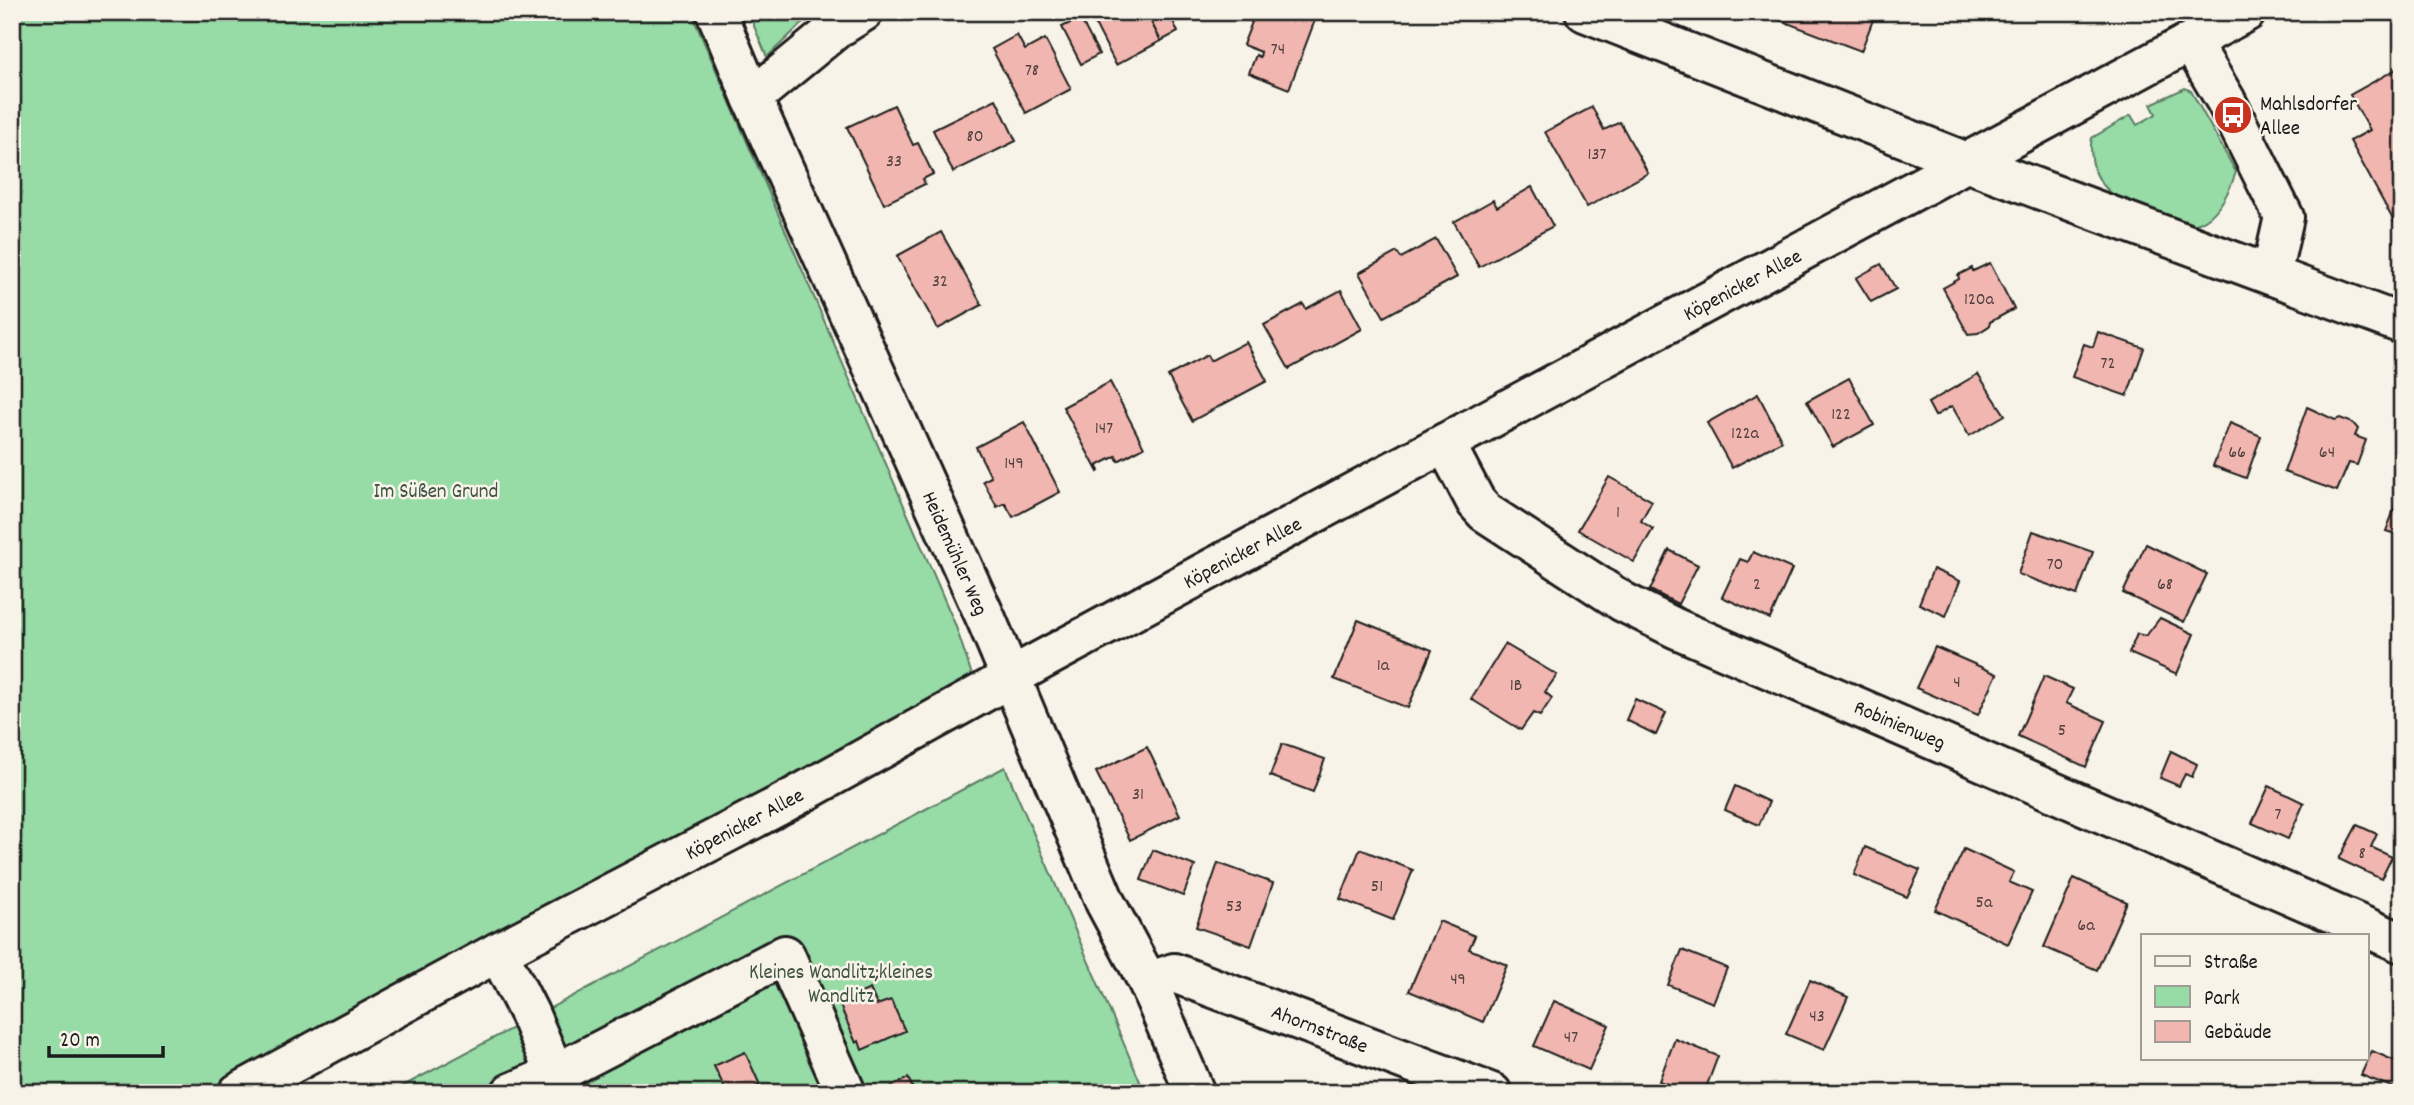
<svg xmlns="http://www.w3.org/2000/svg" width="2414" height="1105" font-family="Dekko,sans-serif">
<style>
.green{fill:#97dba7;stroke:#5a7c62;stroke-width:2}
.building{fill:#f1b6af;stroke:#1c1c1c;stroke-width:2}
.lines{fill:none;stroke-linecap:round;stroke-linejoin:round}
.minor-casing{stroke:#1c1c1c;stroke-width:44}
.minor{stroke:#f7f3e8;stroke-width:38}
.labels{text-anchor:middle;stroke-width:5;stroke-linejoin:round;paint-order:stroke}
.number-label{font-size:18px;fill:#514241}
.poi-label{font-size:21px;fill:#1c1c1c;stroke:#f7f3e8;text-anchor:start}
.street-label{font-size:21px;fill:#1c1c1c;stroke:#f7f3e8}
.park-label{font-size:21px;fill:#415546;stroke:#f7f3e8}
</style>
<rect width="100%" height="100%" fill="#f7f3e8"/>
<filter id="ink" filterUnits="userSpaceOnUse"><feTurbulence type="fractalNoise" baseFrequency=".0143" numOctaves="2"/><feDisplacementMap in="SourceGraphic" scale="14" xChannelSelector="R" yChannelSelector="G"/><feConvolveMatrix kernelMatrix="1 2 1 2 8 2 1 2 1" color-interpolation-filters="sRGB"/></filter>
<g filter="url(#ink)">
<g class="green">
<path d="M12 12H691L955 624 975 684 217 1093H12Z"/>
<path d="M748 12H814L767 57Z"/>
<path d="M2185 88 2191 91 2236 172C2230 190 2219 215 2199 223 2185 229 2171 221 2157 216 2129 205 2097 194 2092 159 2091 152 2090 145 2092 138L2131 115 2137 125 2156 114 2151 104Z"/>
<path d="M1005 767 1145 1093H390Z"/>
</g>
<g class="building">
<path d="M1089 12H1146L1161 41 1116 65Z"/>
<path d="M1146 12H1169L1178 32 1161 41Z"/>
<path d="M1211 12H1232L1228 19Z"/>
<path d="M1232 12H1318L1289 89 1249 73 1256 55 1260 57 1261 52 1243 45 1252 22Z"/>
<path d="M1776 12H1876L1861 51 1774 18Z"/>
<path d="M1080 18 1099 54 1081 64 1062 27Z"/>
<path d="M1017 35 1025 50 1045 39 1071 89 1026 113 992 49Z"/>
<path d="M2402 66V236L2350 141 2370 130 2350 95Z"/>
<path d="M996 99 1016 141 953 172 933 130Z"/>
<path d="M894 105 913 145 918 143 933 174 923 179 925 184 884 204 847 127Z"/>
<path d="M1592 107 1604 130 1620 122 1648 173 1587 207 1545 132Z"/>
<path d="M1532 187 1553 226 1479 267 1454 222 1493 200 1497 207Z"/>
<path d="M941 232 982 305 938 329 897 256Z"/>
<path d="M1436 239 1457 277 1384 317 1359 273 1397 252 1401 258Z"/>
<path d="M1990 263 2014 309 1990 322 1989 326 1978 333 1968 334 1943 288 1959 279 1958 275 1972 268 1973 271Z"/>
<path d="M1881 264 1896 289 1871 302 1856 278Z"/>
<path d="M1341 290 1362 329 1289 369 1264 325 1303 304 1306 309Z"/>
<path d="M2098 332 2144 348 2127 396 2072 377 2084 344 2093 347Z"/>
<path d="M1246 342 1267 381 1192 421 1168 376 1207 355 1210 361Z"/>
<path d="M1978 374 2005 415 1969 436 1952 406 1935 416 1928 403Z"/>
<path d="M1849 378 1874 425 1833 447 1807 401Z"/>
<path d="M1110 382 1144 447 1118 461 1116 456 1097 466 1099 471 1098 472 1063 407Z"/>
<path d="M1758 394 1782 441 1732 468 1707 423Z"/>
<path d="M2307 407 2335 420 2340 418 2353 423 2358 429 2355 436 2366 440 2357 465 2349 463 2337 491 2284 472Z"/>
<path d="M1024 422 1060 492 1013 517 1005 503 997 507 983 481 991 477 976 447Z"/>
<path d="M2230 423 2261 436 2246 478 2213 466Z"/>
<path d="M1609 477 1652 501 1641 521 1653 529 1634 562 1578 530Z"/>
<path d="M2402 489V536L2386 531Z"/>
<path d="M2033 531 2093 552 2077 595 2018 574Z"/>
<path d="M2146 544 2207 574 2184 622 2123 593Z"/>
<path d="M1669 550 1698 565 1678 604 1650 590Z"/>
<path d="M1753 552 1792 569 1770 619 1722 597 1740 559 1748 562Z"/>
<path d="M1933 569 1960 581 1946 616 1919 604Z"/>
<path d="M2160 618 2194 634 2177 674 2129 653 2137 634 2146 636Z"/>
<path d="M1358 620 1432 650 1408 708 1334 679Z"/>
<path d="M1505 644 1557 675 1545 692 1552 698 1540 716 1533 713 1521 730 1471 699Z"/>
<path d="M1935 647 1997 674 1978 715 1916 688Z"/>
<path d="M2044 676 2073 689 2066 703 2106 721 2086 767 2018 736Z"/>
<path d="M1635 699 1666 713 1656 735 1626 720Z"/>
<path d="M1282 744 1325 759 1313 792 1270 776Z"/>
<path d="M1147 747 1180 815 1130 840 1096 772Z"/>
<path d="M2171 751 2197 764 2192 777 2185 774 2179 786 2160 778Z"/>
<path d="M1735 786 1769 802 1759 825 1725 810Z"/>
<path d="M2269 786 2304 803 2288 839 2252 823Z"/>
<path d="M2357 825 2377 834 2371 847 2392 857 2381 879 2339 859Z"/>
<path d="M1865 847 1920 870 1907 897 1854 875Z"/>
<path d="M1360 849 1413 870 1393 920 1340 899Z"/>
<path d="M1964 849 2014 872 2009 882 2032 892 2008 944 1935 910Z"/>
<path d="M1153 850 1195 866 1183 896 1141 880Z"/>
<path d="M1218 863 1273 883 1251 946 1196 927Z"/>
<path d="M2074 878 2127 902 2097 970 2044 947Z"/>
<path d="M1439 921 1475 936 1469 949 1507 965 1483 1022 1409 991Z"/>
<path d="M1682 950 1727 968 1713 1003 1668 985Z"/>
<path d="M1810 980 1848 997 1824 1050 1786 1034Z"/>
<path d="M870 989 877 1005 891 1000 905 1031 862 1050 859 1041 856 1043 839 1003Z"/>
<path d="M1554 1001 1609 1025 1589 1070 1534 1046Z"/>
<path d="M1675 1039 1718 1056 1704 1093H1689L1659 1081Z"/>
<path d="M2372 1051 2402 1064V1091L2361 1075Z"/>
<path d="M745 1052 760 1085 742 1093H727L714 1066Z"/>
<path d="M908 1078 915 1093H879Z"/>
</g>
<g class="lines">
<g class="minor-casing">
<g id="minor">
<path d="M716 12 752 98 987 621 1105 902 1148 982 1195 1093"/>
<path d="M1585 12 1969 163 2402 324"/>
<path d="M2191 42 2226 101 2284 217 2271 275"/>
<path d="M752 98 836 29 863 12"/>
<path d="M1445 443 1476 502 1485 512 1623 602 1675 628 2402 943"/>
<path d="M498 952 529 1013 563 1093"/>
<path d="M1148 982 1174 973 1492 1093"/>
<path d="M238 1093 498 952 782 804 1040 661 2246 12"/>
<path d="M511 1093 555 1074 785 955 846 1093"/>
</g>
</g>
<use href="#minor" class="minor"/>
</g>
</g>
<defs>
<g id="bus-disc" transform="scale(2.0125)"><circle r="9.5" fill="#c8321e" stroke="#f7f3e8"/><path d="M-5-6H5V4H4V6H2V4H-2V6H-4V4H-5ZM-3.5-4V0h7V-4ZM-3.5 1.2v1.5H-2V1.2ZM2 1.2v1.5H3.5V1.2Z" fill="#fff"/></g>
</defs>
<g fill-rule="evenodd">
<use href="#bus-disc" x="2233" y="115"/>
</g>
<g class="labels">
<g class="number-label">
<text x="1278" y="54">74</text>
<text x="1032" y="75">78</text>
<text x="975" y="141">80</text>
<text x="1597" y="159">137</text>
<text x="894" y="166">33</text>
<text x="940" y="286">32</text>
<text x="1979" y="304">120a</text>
<text x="2108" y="368">72</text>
<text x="1841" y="419">122</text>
<text x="1104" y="433">147</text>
<text x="1745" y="438">122a</text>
<text x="2237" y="457">66</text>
<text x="2327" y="457">64</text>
<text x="1014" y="468">149</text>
<text x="1618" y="517">1</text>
<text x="2055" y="569">70</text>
<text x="1757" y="589">2</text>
<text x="2165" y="589">68</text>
<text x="1383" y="670">1a</text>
<text x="1957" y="687">4</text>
<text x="1516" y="690">1B</text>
<text x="2062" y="735">5</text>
<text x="1138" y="799">31</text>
<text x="2278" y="819">7</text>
<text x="2362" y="858">8</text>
<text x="1377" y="891">51</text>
<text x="1984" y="907">5a</text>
<text x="1234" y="911">53</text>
<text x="2086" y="930">6a</text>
<text x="1458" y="984">49</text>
<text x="1817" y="1021">43</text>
<text x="1571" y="1042">47</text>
</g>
<g class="poi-label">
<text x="2260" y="110">Mahlsdorfer<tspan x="2260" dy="24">Allee</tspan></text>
</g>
<g class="street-label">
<text transform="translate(1742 284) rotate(-28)" y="7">Köpenicker Allee</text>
<text transform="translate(1242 552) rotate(-28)" y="7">Köpenicker Allee</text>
<text transform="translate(956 553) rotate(66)" y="7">Heidemühler Weg</text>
<text transform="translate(1900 724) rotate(23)" y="7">Robinienweg</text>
<text transform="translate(744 823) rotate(-28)" y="7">Köpenicker Allee</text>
<text transform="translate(1320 1028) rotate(21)" y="7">Ahornstraße</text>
</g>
<g class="park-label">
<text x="436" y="497">Im Süßen Grund</text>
<text x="841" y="978">Kleines Wandlitz;kleines<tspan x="841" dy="24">Wandlitz</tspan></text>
</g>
</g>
<rect width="2414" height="1105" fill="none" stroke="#f7f3e8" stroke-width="42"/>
<rect x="21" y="21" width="2372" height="1063" fill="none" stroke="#1c1c1c" stroke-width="2.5" filter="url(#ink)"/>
<rect x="2141" y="934" width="228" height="126" fill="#f7f3e8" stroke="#9f9d96" stroke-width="2"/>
<rect x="2155" y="956" width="35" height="10" fill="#f7f3e8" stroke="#9f9d96" stroke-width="2"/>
<text x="2204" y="968" font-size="21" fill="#1c1c1c">Straße</text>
<rect x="2155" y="986" width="35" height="21" fill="#97dba7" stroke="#9f9d96" stroke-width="2"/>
<text x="2204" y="1004" font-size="21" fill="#1c1c1c">Park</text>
<rect x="2155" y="1021" width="35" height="21" fill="#f1b6af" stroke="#9f9d96" stroke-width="2"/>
<text x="2204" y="1038" font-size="21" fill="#1c1c1c">Gebäude</text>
<path d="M49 1046v10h114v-10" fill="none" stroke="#1c1c1c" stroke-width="3.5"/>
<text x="60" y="1046" font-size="21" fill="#1c1c1c" stroke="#f7f3e8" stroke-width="5" paint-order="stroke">20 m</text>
</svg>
